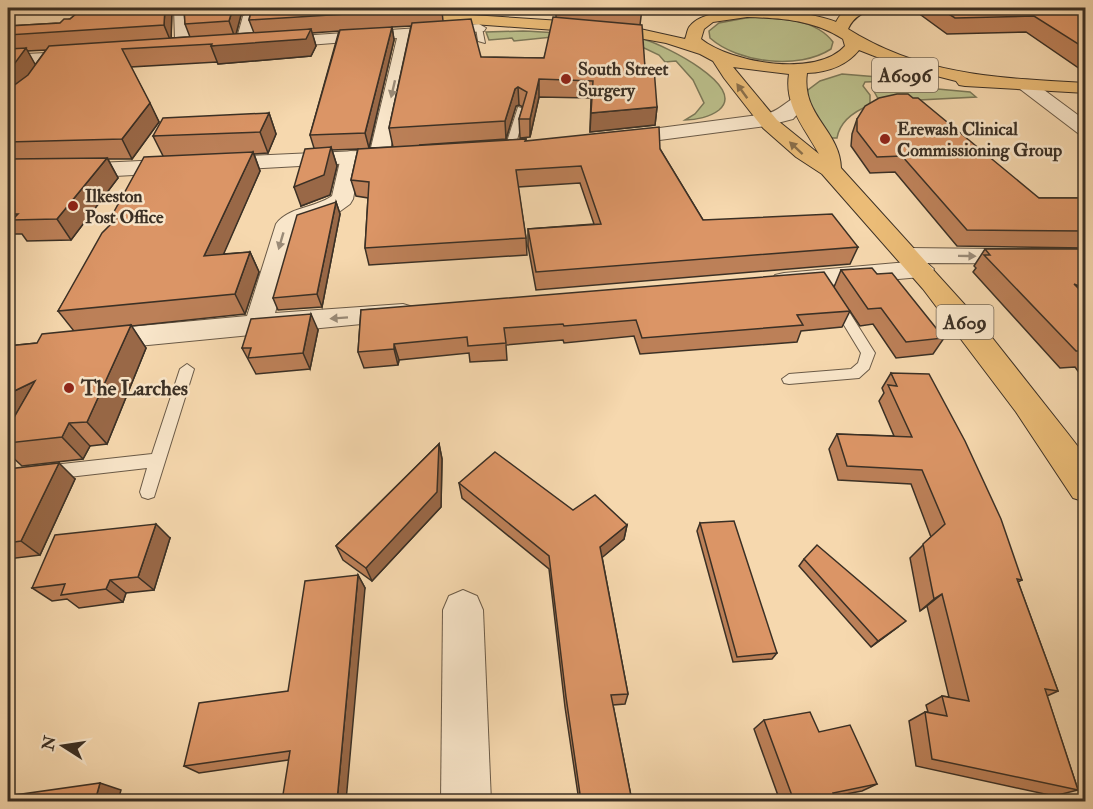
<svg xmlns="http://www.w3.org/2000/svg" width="1093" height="809" font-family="'IM FELL Double Pica',serif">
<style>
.green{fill:#bbbf8b;stroke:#7b7858;stroke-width:1.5}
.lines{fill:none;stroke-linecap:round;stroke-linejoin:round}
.service-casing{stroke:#6a5a47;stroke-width:2}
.minor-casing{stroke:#6a5a47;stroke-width:2}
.tertiary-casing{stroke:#6a5a47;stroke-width:2}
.primary-casing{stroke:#3b3025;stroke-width:2}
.service{fill:#f9e6ca;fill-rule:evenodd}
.minor{fill:#f9e6ca;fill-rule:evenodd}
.tertiary{fill:#f9e6ca;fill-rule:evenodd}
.primary{fill:#ebbc77;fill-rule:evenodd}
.wall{fill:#bc8058;stroke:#3b3025;stroke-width:1.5;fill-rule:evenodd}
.shaded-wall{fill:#996847;stroke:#3b3025;stroke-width:1.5}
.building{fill:#db9566;stroke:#3b3025;stroke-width:1.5}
.oneway{fill:#9a8b78}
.oneway2{fill:#8a6f4a}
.poi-dot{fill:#8f2418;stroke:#f9e6ca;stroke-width:2}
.labels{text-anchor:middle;stroke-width:5;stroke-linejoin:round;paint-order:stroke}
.far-poi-label{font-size:18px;font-weight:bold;fill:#3b3025;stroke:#f9e6ca;text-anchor:start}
.shield{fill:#f9e6ca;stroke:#746756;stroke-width:1.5}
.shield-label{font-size:20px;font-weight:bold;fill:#3b3025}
.poi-label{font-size:21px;font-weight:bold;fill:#3b3025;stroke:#f9e6ca;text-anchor:start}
</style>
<rect width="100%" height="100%" fill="#f6d8ae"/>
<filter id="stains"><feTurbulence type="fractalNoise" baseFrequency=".00333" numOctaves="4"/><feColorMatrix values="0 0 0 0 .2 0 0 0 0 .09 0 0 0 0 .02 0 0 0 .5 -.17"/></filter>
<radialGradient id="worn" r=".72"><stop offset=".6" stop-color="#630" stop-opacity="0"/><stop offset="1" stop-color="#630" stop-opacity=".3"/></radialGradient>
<g class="green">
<path d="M751 17C778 18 815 18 833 42L831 49C799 70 738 63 710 38L709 31 719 23Z"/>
<path d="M523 31C549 32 575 34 601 36 616 36 632 35 646 40 663 45 748 86 719 110 710 117 696 120 685 120L695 114 704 103 693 80 676 61 665 62 659 55 640 46 562 36 514 41 512 38 489 40 486 32Z"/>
<path d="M842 74 890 78V81L865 82 863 86 870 95V105C855 111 840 120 837 138H828L807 98 808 90 820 81Z"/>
<path d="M883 84 970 92 976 97 880 102 872 88Z"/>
</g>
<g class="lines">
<g class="service-casing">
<g id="service">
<path d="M479 26 482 28 485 43 478 41 476 28Z"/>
<path d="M518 107 525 109 515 148 510 151 505 148Z"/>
<path d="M836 298 841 299 875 353 869 369 859 378 789 384 784 383 782 379 789 374 851 369 858 363 861 353 830 302Z"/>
<path d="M187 364 194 369 154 497 148 499 142 497 140 492 147 468 8 484V470L152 454 180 369Z"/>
</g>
</g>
<g class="minor-casing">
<g id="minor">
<path d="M174 8H188L191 39 185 53 179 55 171 50 175 39Z"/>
<path d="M250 12 257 16 251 45 248 48H238L235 45 243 16Z"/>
<path d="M479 24 486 28 484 31 412 37 389 156 386 160H372L369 156 397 38 270 48 262 43 270 38Z"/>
<path d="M83 51 91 56 89 59 8 65V55Z"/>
<path d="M1026 80 1032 81 1086 121V136L1079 134 1020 89 1017 85 1020 81Z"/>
<path d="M351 151 358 153 361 157 353 199 350 204 339 212 299 226 275 313 403 304 413 307 417 313 413 319 97 350 87 347 83 340 87 333 97 330 247 316 276 224C288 207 315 208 332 196L341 157 344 153Z"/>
<path d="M908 248 1086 250V264L927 263 934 269 930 274 921 277 784 289 775 287 771 281 775 275 784 273 908 262 899 260 896 255 899 250Z"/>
<path d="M463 590 477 596 483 610 491 802H441L443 610 449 596Z"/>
</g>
</g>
<g class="tertiary-casing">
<g id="tertiary">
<path d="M751 8H771L780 13 773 17 753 11Z"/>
<path d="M799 96 806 98 808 102 793 119 766 126 614 146 607 144 604 140 607 136 614 134 766 114C782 110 786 100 799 96Z"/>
<path d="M401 149 409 150 412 155 409 160 97 177H8V164L97 163Z"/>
</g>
</g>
<g class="primary-casing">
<path id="primary" d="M303 8H365L622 25 685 39C687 35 687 29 690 26 710 0 808 10 836 22 844 7 852 8 868 8 863 16 855 14 848 29 923 76 999 78 1086 83V93L965 86 959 85 956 81 905 68 859 50C846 66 828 72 807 73 801 116 840 130 841 168L975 316 1069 435 1086 457V502L1073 498 1016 412 923 289 822 174 796 157 763 128 724 78 713 61 700 54 666 43 622 35 310 12ZM747 17C781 18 814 20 843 39L845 46C817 78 731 63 701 39L704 29 713 22ZM733 67 789 74C784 105 804 127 819 154L777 120Z"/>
</g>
<use href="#service" class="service"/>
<use href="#minor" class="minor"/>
<use href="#tertiary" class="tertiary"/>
<use href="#primary" class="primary"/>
</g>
<g class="wall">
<path d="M83 8H172L171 38 190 37 185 24 184 8H466L467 12 442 11 443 21 481 57 544 58 556 17V9H555V8H657L642 9 640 25 645 68 657 107 655 125 590 132 591 98 539 97 530 137 520 138 519 119 523 107 519 105 516 106 506 139 419 145 526 139V141L660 149 703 220 858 247 850 264 536 290 528 246V229L594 224 580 183 518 187 526 238 527 255 369 265 365 248 368 198 356 196 351 180 358 149 332 150 337 166 330 195 301 206 314 148 310 135 339 31 312 33 316 46 311 56 218 64 217 62 131 67 159 122 132 159H108L118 178 71 240 27 241 22 234H8V26L60 23 70 19ZM249 10 251 11 249 20 254 33 236 34 241 15ZM411 26 389 128 393 147 369 148 394 40 392 27ZM46 50 35 65 27 51Z"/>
<path d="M904 8H1086V73L1026 32 947 34 914 10 910 11Z"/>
<path d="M269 113 276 134 268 153 254 154 260 171 223 254 250 252 259 272 245 314 131 326 146 348 107 444 90 446 83 459 22 466 8 453V346L37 343 74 331 58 311 112 223 110 219 163 156 153 136Z"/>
<path d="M857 119 1039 198H1086V248L957 246 895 172 870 173 851 146 852 134Z"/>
<path d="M336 202 340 214 322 307 278 310 273 298Z"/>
<path d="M985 249H1086V382L1075 367 1060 368 973 272 976 268 974 266Z"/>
<path d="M841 270 877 274 944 338 933 354 896 358 873 324 860 326 850 311 842 327 801 331 797 342 640 354 634 336 564 343 563 340 506 345 507 360 470 362 469 353 399 360 398 365 364 368 358 352 361 310 834 287Z"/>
<path d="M318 330 310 369 256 374 242 348Z"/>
<path d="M891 373 1022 580 1018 582 1058 691 1047 696 1078 790 1054 796 916 766 909 721 925 712H928L926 705 942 696 949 697 927 606 920 611 910 558 931 537 911 484 838 480 829 449 837 434 894 436 879 401 884 393 882 388Z"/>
<path d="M439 444 442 459 441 507 372 581 343 560 336 546Z"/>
<path d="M8 469 75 479 40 555 8 559Z"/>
<path d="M459 483 573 510 627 525 624 539 602 557 628 694 625 704 613 705 632 801H579L565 707 549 569 462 498Z"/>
<path d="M700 523 777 653 772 659 733 662 697 531Z"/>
<path d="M170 538 154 590 126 593 123 602 79 608 67 599 52 601 32 588Z"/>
<path d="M804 559 898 627 871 647 799 566Z"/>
<path d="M358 575 365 588 288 760 199 773 184 766 288 691Z"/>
<path d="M764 720 819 732 877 784 862 791 835 796 837 801H780L754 729Z"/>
</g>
<g class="shaded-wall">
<path d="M165 8H172L171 42 164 25Z"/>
<path d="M233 8H248L249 10 241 15 235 38 229 21Z"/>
<path d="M392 27 394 40 369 148 365 133Z"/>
<path d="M311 29 316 46 311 56 218 64 211 46Z"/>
<path d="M26 48 36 66 26 80 8 94V68Z"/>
<path d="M539 79V97L530 137V119Z"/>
<path d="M518 87 519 105 516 106 506 139 505 121 515 89Z"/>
<path d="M150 103 159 122 132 159 122 139Z"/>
<path d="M657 107 655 125 590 132 591 113Z"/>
<path d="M269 113 276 134 268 153 260 132Z"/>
<path d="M331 147 337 166 330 195 301 206 294 187Z"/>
<path d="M253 152 260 171 214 276 204 256Z"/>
<path d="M107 158 118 178 71 240 57 219Z"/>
<path d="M336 202 340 214 322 307 317 294Z"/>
<path d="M250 252 259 272 245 314 235 294Z"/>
<path d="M311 314 318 330 310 369 303 353Z"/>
<path d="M131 325 146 348 107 444 87 422Z"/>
<path d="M394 344 399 360 398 365 394 349Z"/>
<path d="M35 381 8 428V394Z"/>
<path d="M69 423 90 446 83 459 62 437Z"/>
<path d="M439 444 442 459 441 507 372 581 366 568Z"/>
<path d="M59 463 75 479 40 555 21 541Z"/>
<path d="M156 524 170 538 154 590 138 577Z"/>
<path d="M627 525 624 539 598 561 600 547Z"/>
<path d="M358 575 365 588 346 801H337Z"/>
<path d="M110 580 126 593 123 602 106 589Z"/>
<path d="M942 594 927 606 920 611 934 599Z"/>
<path d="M906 621 898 627 871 647 878 641Z"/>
<path d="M100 783 121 790 118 801H95Z"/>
</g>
<g class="building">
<path d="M83 8H165L164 25 8 35V26L60 23 64 19H70Z"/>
<path d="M184 8H233L229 21 185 24Z"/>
<path d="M252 8H442L249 20Z"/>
<path d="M626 8H641L642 11Z"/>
<path d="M939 8H1086V49L1034 16 955 18Z"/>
<path d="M553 17 642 25 645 68H654L657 107 591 113 593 81 539 79 530 119H519L527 92 518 87 515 89 505 121 389 128 412 23 471 19 481 57 544 58Z"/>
<path d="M392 27 365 133 310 135 340 30Z"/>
<path d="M311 29 306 39 211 46 212 44 122 49 150 103 122 139 8 142V88L13 86 28 75 49 46Z"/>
<path d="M26 48 15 63 8 68V49Z"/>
<path d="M897 94H908L913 98H918L1039 198H1086V231L967 230 902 156 877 157 857 131V119L865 106 879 98Z"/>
<path d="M269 113 260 132 153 136 163 118Z"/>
<path d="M659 127 660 149 703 220 832 214 858 247 536 272 528 229 601 224 581 166 516 170 526 238 365 248 369 182 351 180 358 149 526 139 525 141Z"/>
<path d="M331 147 324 175 294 187 305 149Z"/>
<path d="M253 152 204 256 250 252 235 294 58 311 102 233 116 219H110L144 157Z"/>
<path d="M107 158 57 219 12 220 18 214H8V159Z"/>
<path d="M336 202 317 294 273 298 297 215Z"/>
<path d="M985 249H1086V289L1074 284 1086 296V351H1076L984 255H990Z"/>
<path d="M872 268 877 274 892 273 944 338 906 342 881 308 868 309 841 270Z"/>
<path d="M824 272 850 311 797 315 803 325 642 338 636 320 564 326 563 324 504 328 506 343 468 346 467 337 394 344V349L358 352 361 310Z"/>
<path d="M311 314 303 353 248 358 251 348H242L251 319Z"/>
<path d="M131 325 87 422 69 423 62 437 8 443V428L35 381 8 394V346L37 343 42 334Z"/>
<path d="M891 373 929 374 965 441 1001 519 1022 580 1017 579 1058 691 1045 689 1078 790 932 759 925 712 947 716 942 696 969 701 942 594 934 599 923 544 945 524 922 470 847 466 837 434 912 437 888 385 897 386Z"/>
<path d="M439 444 437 492 366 568 336 546Z"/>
<path d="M495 452 573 510 595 495 627 525 600 547 628 694 611 695 632 801H581L566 697 549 556 459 483Z"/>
<path d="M59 463 21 541 8 543V469Z"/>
<path d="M734 521 777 653 737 657 700 523Z"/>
<path d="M156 524 138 577 110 580 106 589 61 595 65 584 32 588 55 535Z"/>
<path d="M817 545 906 621 878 641 804 559Z"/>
<path d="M358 575 337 801H282L290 751 184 766 199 703 288 691 305 581Z"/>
<path d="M810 712 819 732 850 725 877 784 833 793 837 801H794L764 720Z"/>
<path d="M100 783 95 801H8V796Z"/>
</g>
<defs><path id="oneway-solid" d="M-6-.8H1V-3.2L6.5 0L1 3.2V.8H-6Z" transform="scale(1.5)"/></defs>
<g class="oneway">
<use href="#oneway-solid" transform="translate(393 89) rotate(103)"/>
<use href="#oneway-solid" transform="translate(281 241) rotate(106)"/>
<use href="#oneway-solid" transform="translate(967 256) rotate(1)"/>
<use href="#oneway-solid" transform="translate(339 318) rotate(176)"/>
</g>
<g class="oneway2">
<use href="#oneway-solid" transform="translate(742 91) rotate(-126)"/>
<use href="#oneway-solid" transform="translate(796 148) rotate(-137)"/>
</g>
<g class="poi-dot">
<circle cx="566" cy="79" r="6"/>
<circle cx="885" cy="139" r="6"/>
<circle cx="73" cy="206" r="6"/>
<circle cx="69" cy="388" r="6"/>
</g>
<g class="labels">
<g class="far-poi-label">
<text x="578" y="75">South Street<tspan x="578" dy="21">Surgery</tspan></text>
<text x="897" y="135">Erewash Clinical<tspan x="897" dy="21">Commissioning Group</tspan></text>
<text x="85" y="202">Ilkeston<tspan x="85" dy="21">Post Office</tspan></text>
</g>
<g class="shield">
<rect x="872" y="58" width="66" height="34" rx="4.5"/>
<rect x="936.5" y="305" width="57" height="34" rx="4.5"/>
</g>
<g class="shield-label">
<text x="905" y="82">A6096</text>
<text x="965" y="329">A609</text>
</g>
<g class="poi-label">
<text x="81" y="395">The Larches</text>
</g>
</g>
<rect width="1093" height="809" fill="none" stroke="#f6d8ae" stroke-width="30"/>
<rect x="9" y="9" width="1075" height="791" fill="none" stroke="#3b3025" stroke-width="3"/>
<rect x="15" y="15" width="1063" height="779" fill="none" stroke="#3b3025" stroke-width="1.5"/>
<g transform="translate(63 746) rotate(282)" stroke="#f9e6ca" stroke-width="4.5" paint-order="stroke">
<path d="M0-4.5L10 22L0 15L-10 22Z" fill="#3b3025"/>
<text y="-9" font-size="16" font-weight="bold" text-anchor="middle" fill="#3b3025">N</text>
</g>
<rect width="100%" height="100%" filter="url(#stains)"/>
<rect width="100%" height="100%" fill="url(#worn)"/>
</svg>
